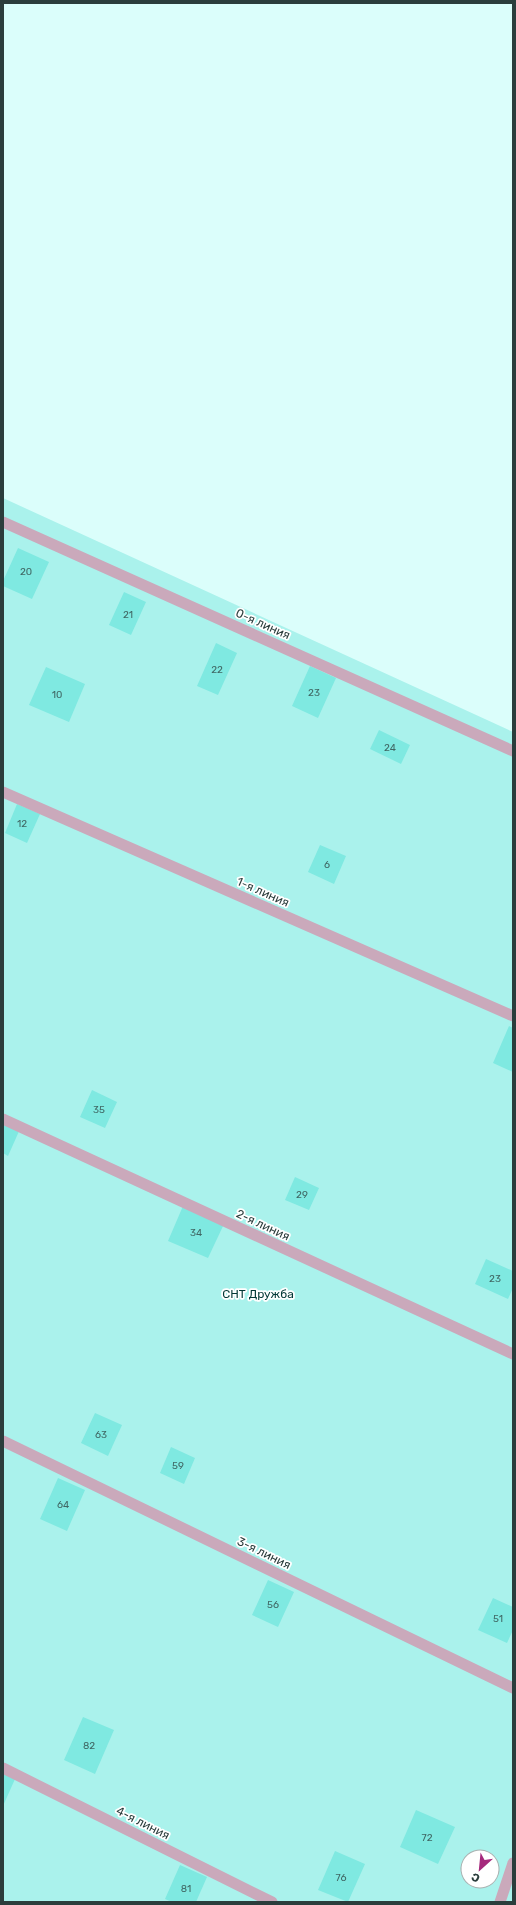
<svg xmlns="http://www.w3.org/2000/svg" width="516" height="1905" font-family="Rubik,sans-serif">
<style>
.green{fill:#aaf2ec;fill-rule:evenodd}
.building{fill:#7fe9e1}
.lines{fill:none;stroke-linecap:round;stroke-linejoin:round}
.minor{stroke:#caa9bb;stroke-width:11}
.labels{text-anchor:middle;stroke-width:3.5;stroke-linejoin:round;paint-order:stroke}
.number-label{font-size:10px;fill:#406865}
.street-label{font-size:12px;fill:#2b3d3c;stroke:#fff}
.park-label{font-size:12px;fill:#023835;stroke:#fff}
</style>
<rect width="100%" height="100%" fill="#dbfefb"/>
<path class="green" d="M3 498 513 732V1902H3ZM468 1857H492V1881H468Z"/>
<g class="building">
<path d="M18 548 49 562 32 599 3 586V581Z"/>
<path d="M124 592 146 602 131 635 109 625Z"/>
<path d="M216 643 237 653 218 695 197 686Z"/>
<path d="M310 666 336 678 318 718 292 706Z"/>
<path d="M46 667 85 684 69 722 29 705Z"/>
<path d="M379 730 410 745 401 764 370 749Z"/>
<path d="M17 804 40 814 27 843 5 833Z"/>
<path d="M320 845 346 856 334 884 308 872Z"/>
<path d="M509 1026 513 1028V1072L493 1063Z"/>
<path d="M92 1090 117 1102 105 1128 80 1117Z"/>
<path d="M3 1122 20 1129 8 1156 3 1153Z"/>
<path d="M295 1177 319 1188 309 1210 285 1200Z"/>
<path d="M183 1206 224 1224 208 1258 168 1241Z"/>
<path d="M486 1259 513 1271V1288L508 1299 475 1284Z"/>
<path d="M95 1413 122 1425 108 1456 81 1443Z"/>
<path d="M171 1447 195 1458 184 1484 160 1473Z"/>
<path d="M58 1478 85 1490 67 1531 40 1519Z"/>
<path d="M268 1580 294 1592 278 1627 252 1615Z"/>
<path d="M493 1598 513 1607V1630L507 1643 478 1630Z"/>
<path d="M83 1717 114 1730 95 1774 64 1760Z"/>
<path d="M3 1773 15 1779 3 1806Z"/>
<path d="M416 1810 455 1827 438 1864 400 1847Z"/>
<path d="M335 1851 365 1864 348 1902 318 1890Z"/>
<path d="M180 1865 207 1877 196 1902H172L165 1899Z"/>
</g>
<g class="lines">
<g class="minor">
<path d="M3 522 513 751"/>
<path d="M3 792 513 1016"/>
<path d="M3 1119 513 1354"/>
<path d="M3 1441 513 1688"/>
<path d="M3 1768 272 1902"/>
<path d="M500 1902 513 1863"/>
</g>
</g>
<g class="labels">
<g class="number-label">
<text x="26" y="575">20</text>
<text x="128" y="618">21</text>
<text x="217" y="673">22</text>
<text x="314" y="696">23</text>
<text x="57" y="698">10</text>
<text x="390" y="751">24</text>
<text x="22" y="827">12</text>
<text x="327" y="868">6</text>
<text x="99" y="1113">35</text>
<text x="302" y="1198">29</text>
<text x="196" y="1236">34</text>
<text x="495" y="1282">23</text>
<text x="101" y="1438">63</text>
<text x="178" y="1469">59</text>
<text x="63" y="1508">64</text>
<text x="273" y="1608">56</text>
<text x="498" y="1622">51</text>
<text x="89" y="1749">82</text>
<text x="427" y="1841">72</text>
<text x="341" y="1881">76</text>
<text x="186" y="1892">81</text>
</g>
<g class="street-label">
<text transform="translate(263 624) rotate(24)" y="4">0-я линия</text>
<text transform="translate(263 892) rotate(24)" y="4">1-я линия</text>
<text transform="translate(263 1225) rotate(25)" y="4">2-я линия</text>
<text transform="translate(264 1553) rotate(26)" y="4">3-я линия</text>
<text transform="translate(143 1823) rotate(27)" y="4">4-я линия</text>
</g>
<g class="park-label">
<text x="258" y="1298">СНТ Дружба</text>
</g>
</g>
<rect width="516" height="1905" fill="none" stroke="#2b3d3c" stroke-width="8"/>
<g transform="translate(480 1869) rotate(207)"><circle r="19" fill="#ffffff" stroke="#aab1b1"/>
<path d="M0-3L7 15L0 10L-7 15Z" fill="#a5297c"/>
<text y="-6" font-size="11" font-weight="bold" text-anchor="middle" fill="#2b3d3c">С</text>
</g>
</svg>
